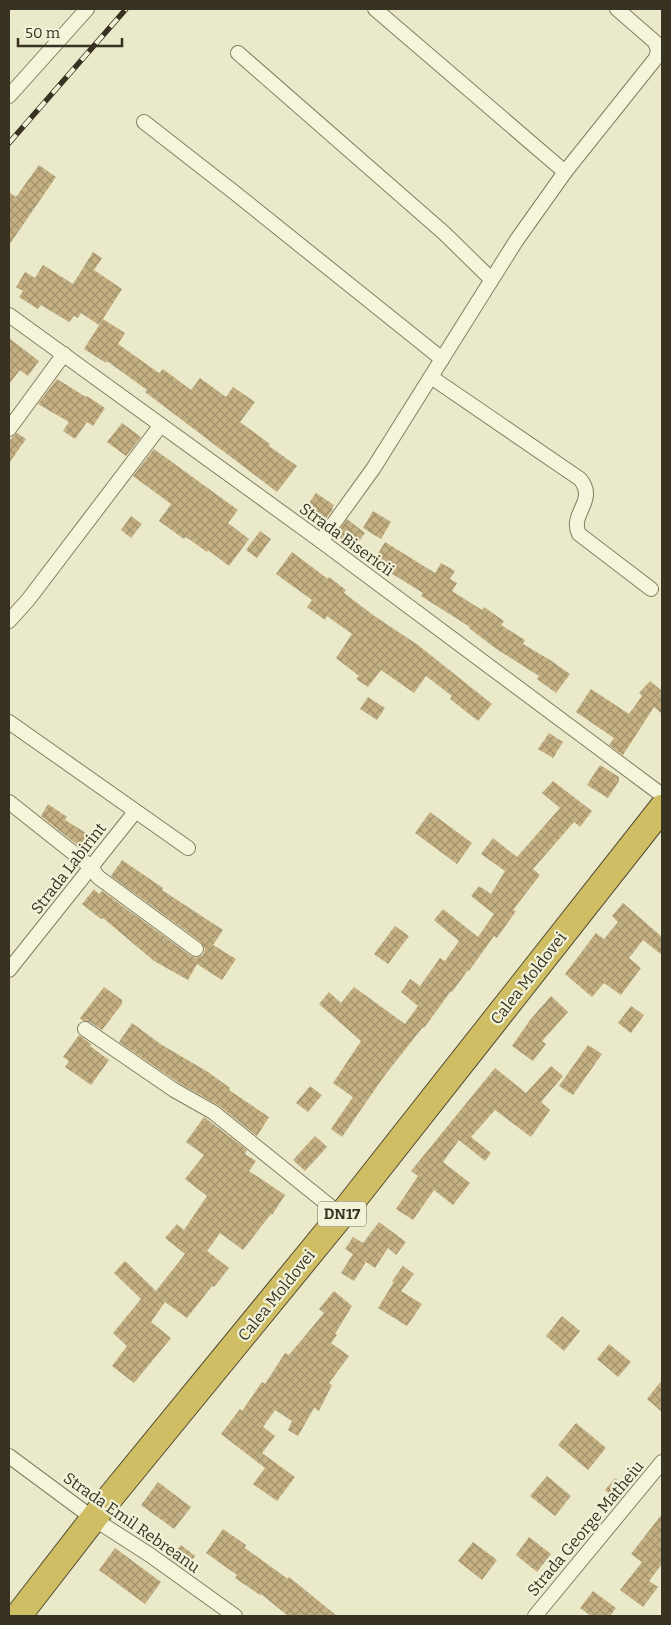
<svg xmlns="http://www.w3.org/2000/svg" width="671" height="1625" font-family="Bitter,serif">
<style>
.building{fill:url(#building-cross-hatch)}
.lines{fill:none;stroke-linecap:round;stroke-linejoin:round}
.street-casing{stroke:#847e60;stroke-width:16}
.highway-casing{stroke:#534b33;stroke-width:28}
.street{stroke:#f5f5dc;stroke-width:14}
.highway{stroke:#cfbe64;stroke-width:26}
.rail-casing{stroke:#373221;stroke-width:5.5}
.rail{stroke:#f2f2d8;stroke-width:4;stroke-dasharray:11;stroke-linecap:butt}
.labels{text-anchor:middle;stroke-width:4.5;stroke-linejoin:round;paint-order:stroke}
.shield{fill:#f2f2d8;stroke:#6f6c58;stroke-width:1}
.shield-label{font-size:15px;font-weight:bold;fill:#373221}
.street-label{font-size:16px;fill:#373221;stroke:#f2f2d8}
</style>
<defs>
<pattern id="building-cross-hatch" width="8" height="8" patternUnits="userSpaceOnUse" patternTransform="scale(1.25)"><rect width="8" height="8" fill="#c4b083"/><path d="M0 0l8 8M0 8l8-8" fill="none" stroke="#a0906b"/></pattern>
</defs>
<rect width="100%" height="100%" fill="#eae9c9"/>
<g class="building">
<path d="M39 165 56 177 9 245V192L16 197Z"/>
<path d="M93 252 102 258 94 270 122 289 99 325 81 313 78 318 74 316 69 322 41 305 38 309 19 297 23 291 16 287 25 272 35 278 43 265 73 284Z"/>
<path d="M103 319 125 333 118 344 159 373 163 369 191 390 200 378 226 397 233 387 255 402 240 422 270 444 269 446 297 466 277 492 145 392 147 390 107 361 106 363 84 349Z"/>
<path d="M9 338 39 361 28 376 20 370 9 384Z"/>
<path d="M57 379 86 397 87 396 105 408 93 426 87 422 75 439 63 431 69 422 38 404Z"/>
<path d="M122 423 141 437 126 456 107 442Z"/>
<path d="M17 433 26 439 9 463V441Z"/>
<path d="M154 449 238 510 228 523 249 539 229 566 208 550 207 552 186 537 184 539 159 521 171 504 133 476Z"/>
<path d="M316 493 334 505 332 508 333 509 322 524 303 512Z"/>
<path d="M373 511 391 522 381 539 363 528Z"/>
<path d="M131 516 142 524 131 538 121 530Z"/>
<path d="M347 519 365 533 354 548 336 535Z"/>
<path d="M260 531 271 539 257 558 246 550Z"/>
<path d="M385 542 435 573 441 563 455 571 450 579 457 583 452 591 482 610 484 607 504 621 501 625 525 640 523 644 550 660 570 674 556 693 537 679 539 676 495 648 469 628 470 627 421 596 423 593 373 562Z"/>
<path d="M292 552 328 579 329 577 346 590 344 593 373 615 418 645 492 704 478 721 450 699 452 696 426 676 414 693 381 670 368 687 356 679 359 676 336 658 352 634 327 616 325 620 307 607 312 600 276 574Z"/>
<path d="M650 681 662 691V714L654 707 623 755 609 745 614 738 576 712 591 689 629 714 642 696 639 693Z"/>
<path d="M368 697 385 708 377 720 360 709Z"/>
<path d="M549 733 563 742 553 758 538 749Z"/>
<path d="M600 765 619 777V781L608 798 587 785Z"/>
<path d="M553 781 592 811 580 827 574 822 533 869 540 875 513 910 516 911 497 938 494 936 469 971 468 970 452 992 451 991 424 1028 423 1027 385 1075 342 1137 331 1129 353 1097 333 1083 361 1041 319 1004 329 992 341 1003 354 987 405 1024 418 1006 401 992 410 979 420 986 440 958 445 961 459 941 434 920 443 909 478 937 494 914 471 896 479 886 491 894 505 871 481 854 493 838 517 857 560 808 542 793Z"/>
<path d="M48 804 67 817 65 820 94 838 85 851 41 816Z"/>
<path d="M430 812 472 843 457 864 415 833Z"/>
<path d="M122 860 163 888 162 890 223 930 213 945 236 959 222 980 197 964 188 980 154 961 103 918 101 919 82 904 94 889 99 894 102 891 191 956 196 958 203 955 205 949 201 942 111 876Z"/>
<path d="M623 903 662 937V955L643 940 629 958 641 968 621 995 604 983 592 997 565 974 596 933 604 939 618 922 612 916Z"/>
<path d="M395 926 409 936 388 964 374 954Z"/>
<path d="M104 987 122 1000V1004L102 1030 90 1022 83 1021 80 1018Z"/>
<path d="M551 996 568 1012 542 1041 546 1044 533 1061 512 1046 530 1020Z"/>
<path d="M631 1006 644 1015 631 1033 618 1023Z"/>
<path d="M132 1023 162 1045 208 1072 230 1088 229 1090 269 1117 257 1136 218 1105 179 1083 119 1042Z"/>
<path d="M79 1035 91 1044 90 1046 109 1060 91 1085 65 1067 69 1061 63 1057Z"/>
<path d="M588 1045 602 1054 573 1095 559 1086Z"/>
<path d="M551 1066 563 1076 541 1102 550 1110 531 1137 495 1110 471 1137 491 1153 485 1161 459 1140 443 1162 470 1183 453 1205 434 1190 413 1220 396 1209 418 1176 411 1171 495 1068 526 1093Z"/>
<path d="M310 1086 322 1095 308 1112 296 1103Z"/>
<path d="M204 1117 247 1150 245 1154 256 1161 249 1171 285 1195 272 1215 271 1214 243 1250 220 1233 207 1251 229 1268 214 1287 212 1286 187 1318 165 1302 151 1322 171 1338 134 1383 112 1366 127 1346 113 1333 141 1299 114 1273 125 1261 156 1291 185 1254 165 1238 177 1224 184 1230 207 1196 185 1179 204 1155 186 1142Z"/>
<path d="M315 1136 327 1147 305 1171 293 1160Z"/>
<path d="M379 1222 406 1242 396 1255 388 1248 375 1268 366 1262 354 1281 341 1273 353 1254 345 1249 353 1237 363 1243Z"/>
<path d="M403 1266 414 1274 401 1291 422 1304 407 1326 378 1308 394 1282 392 1281Z"/>
<path d="M334 1291 352 1306 335 1334 337 1335 331 1343 349 1356 329 1383 332 1385 319 1411 314 1408 298 1436 288 1430 292 1421 275 1410 263 1427 275 1436 262 1453 295 1477 277 1501 253 1484 265 1468 221 1434 240 1409 242 1411 262 1382 265 1384 285 1353 289 1355 324 1313 319 1309Z"/>
<path d="M562 1316 580 1331 564 1351 546 1336Z"/>
<path d="M609 1344 631 1362 618 1377 597 1359Z"/>
<path d="M662 1380V1412L647 1399Z"/>
<path d="M576 1423 606 1448 588 1470 558 1445Z"/>
<path d="M547 1476 571 1496 555 1516 530 1496Z"/>
<path d="M615 1478 626 1487 616 1499 605 1490Z"/>
<path d="M158 1482 191 1507 174 1529 141 1505Z"/>
<path d="M662 1514V1564L649 1581 658 1587 643 1607 620 1590 642 1562 631 1554Z"/>
<path d="M223 1529 246 1545 245 1548 288 1579 289 1577 337 1616H288L261 1594 260 1595 235 1578 237 1575 206 1553Z"/>
<path d="M529 1537 551 1554 537 1572 516 1555Z"/>
<path d="M473 1542 497 1560 482 1580 458 1561Z"/>
<path d="M181 1545 195 1556 185 1569 170 1559Z"/>
<path d="M115 1548 161 1582 145 1604 99 1570Z"/>
<path d="M593 1591 616 1608 610 1616H591L580 1608Z"/>
</g>
<g class="lines">
<g class="street-casing">
<g id="street">
<path d="M375 9 565 172"/>
<path d="M238 53 444 233 491 279"/>
<path d="M9 96 87 9"/>
<path d="M144 122 235 193 442 359"/>
<path d="M9 315 321 541 662 795"/>
<path d="M431 377 580 479C598 501 569 513 579 534L651 589"/>
<path d="M9 429 64 354"/>
<path d="M321 541 373 469 516 241 565 172 656 58 658 50 655 42 617 9"/>
<path d="M9 621 28 600 161 425"/>
<path d="M9 722 188 848"/>
<path d="M9 802 91 867 98 877 196 949"/>
<path d="M9 970 135 812"/>
<path d="M85 1029 174 1090 213 1112 341 1215"/>
<path d="M9 1456 94 1519 150 1555 235 1616"/>
<path d="M535 1616 662 1462"/>
</g>
</g>
<g class="highway-casing">
<path id="highway" d="M18 1616 104 1505 347 1208 662 808"/>
</g>
<use href="#street" class="street"/>
<use href="#highway" class="highway"/>
<g class="rail-casing">
<path id="rail" d="M9 143 126 9"/>
</g>
<use href="#rail" class="rail"/>
</g>
<g class="labels">
<rect class="shield" x="318" y="1201.5" width="48" height="25" rx="4"/>
<g class="shield-label">
<text x="342" y="1219">DN17</text>
</g>
<g class="street-label">
<text transform="translate(347 539) rotate(36)" y="6">Strada Bisericii</text>
<text transform="translate(68 868) rotate(-52)" y="6">Strada Labirint</text>
<text transform="translate(528 978) rotate(-52)" y="6">Calea Moldovei</text>
<text transform="translate(276 1295) rotate(-51)" y="6">Calea Moldovei</text>
<text transform="translate(132 1522) rotate(35)" y="6">Strada Emil Rebreanu</text>
<text transform="translate(585 1528) rotate(-50)" y="6">Strada George Matheiu</text>
</g>
</g>
<rect width="671" height="1625" fill="none" stroke="#373221" stroke-width="20"/>
<path d="M18 38v8h104v-8" fill="none" stroke="#373221" stroke-width="2.5"/>
<text x="25" y="38" font-size="15" fill="#373221" stroke="#f2f2d8" stroke-width="4" paint-order="stroke">50 m</text>
</svg>
